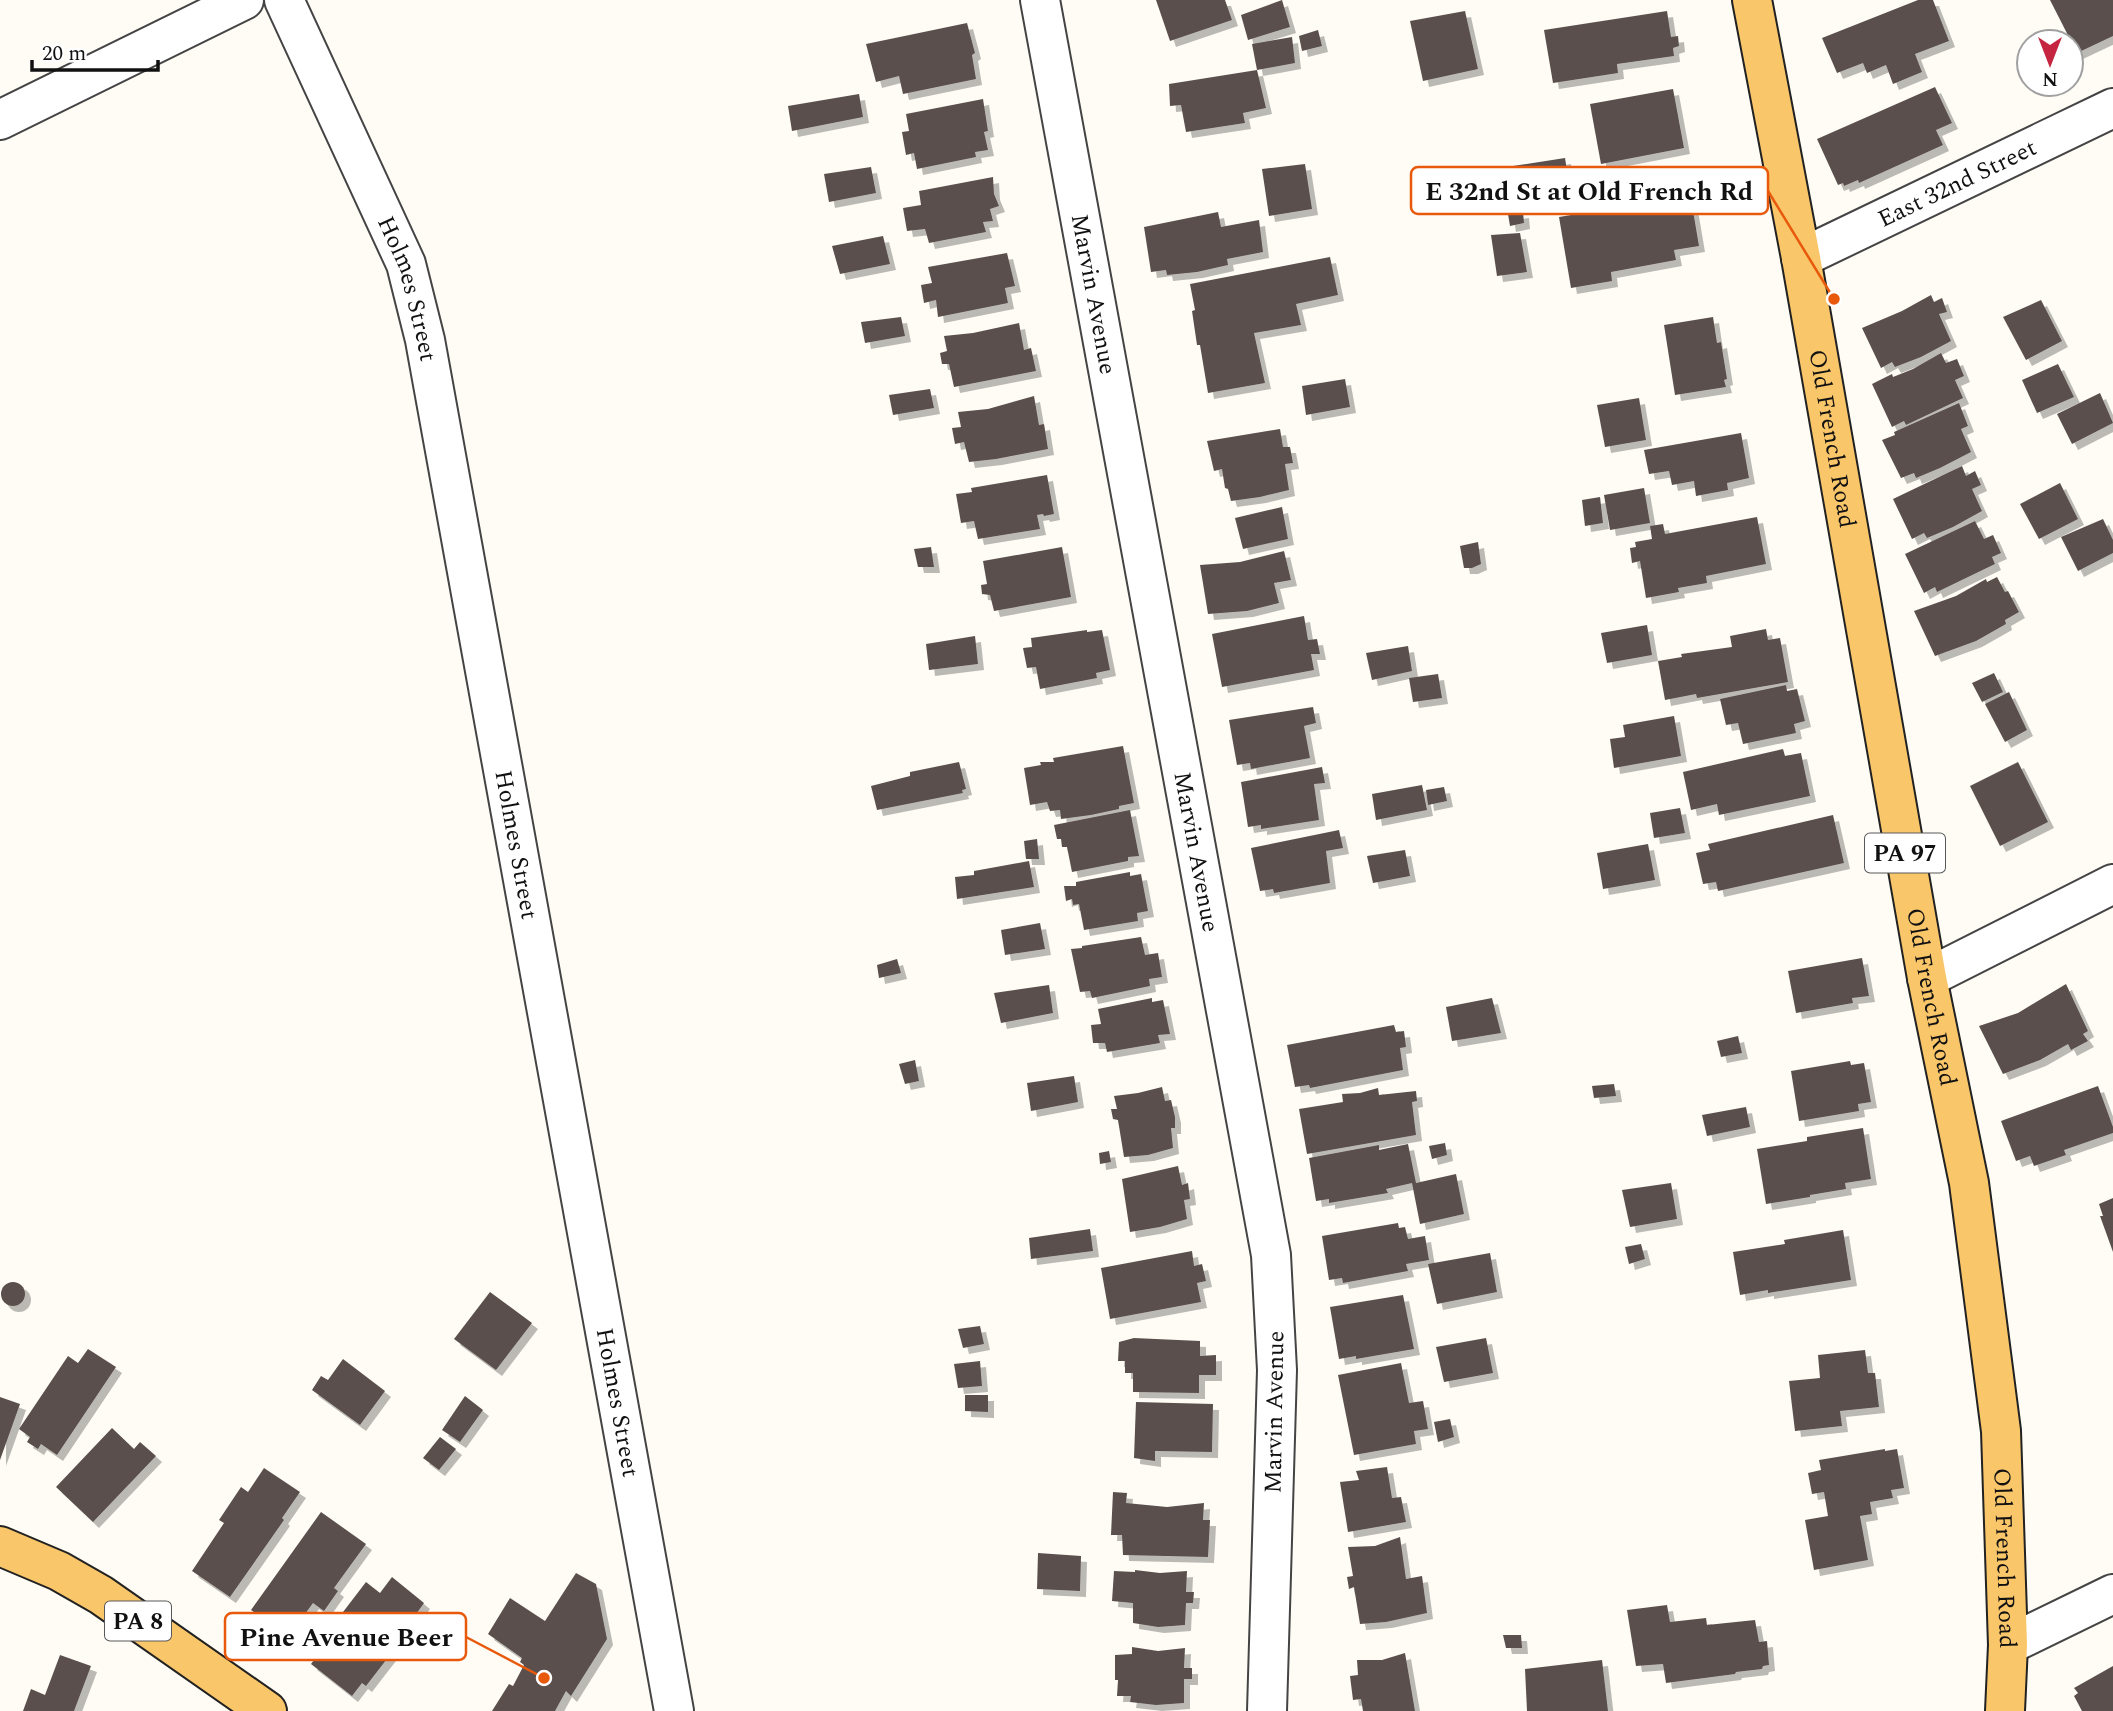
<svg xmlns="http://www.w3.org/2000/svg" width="2113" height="1711" font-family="Spectral,serif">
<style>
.building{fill:#5a504d;filter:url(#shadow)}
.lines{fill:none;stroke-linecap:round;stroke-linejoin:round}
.minor-casing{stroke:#444;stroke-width:42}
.major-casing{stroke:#222;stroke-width:42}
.minor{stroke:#fff;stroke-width:38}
.major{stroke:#fac66a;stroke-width:38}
.labels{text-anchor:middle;stroke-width:7;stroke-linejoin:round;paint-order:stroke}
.shield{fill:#fff;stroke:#585858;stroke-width:2}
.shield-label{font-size:23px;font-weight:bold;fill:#111}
.street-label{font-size:24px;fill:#111;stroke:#fff}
.leader{fill:none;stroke:#e8590c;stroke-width:2.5}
.callout-dot{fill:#e8590c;stroke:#fff;stroke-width:2.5}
.callout{fill:#fff;stroke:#e8590c;stroke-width:2.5}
.callout-label{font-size:26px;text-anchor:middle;font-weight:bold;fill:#111}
</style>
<defs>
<filter id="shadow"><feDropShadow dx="6" dy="6" stdDeviation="0" flood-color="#0004"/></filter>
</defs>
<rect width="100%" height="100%" fill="#fffcf5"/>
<g class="building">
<path d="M1156 0H1225L1232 20 1170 41Z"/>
<path d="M1282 0 1290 27 1248 40 1241 15Z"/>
<path d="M1918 0H1933L1949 41 1915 54 1922 72 1893 84 1886 65 1867 73 1863 63 1837 73 1822 38Z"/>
<path d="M2050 0H2113V36L2077 53Z"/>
<path d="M1465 11 1478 69 1423 81 1410 21Z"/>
<path d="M1667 11 1671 37 1678 36 1679 46 1673 48 1674 56 1617 64 1618 73 1553 83 1544 30Z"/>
<path d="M967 23 975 53 972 55 976 79 903 94 899 76 876 82 866 44Z"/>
<path d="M1318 30 1322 46 1302 51 1299 36Z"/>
<path d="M1292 37 1295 63 1257 70 1252 44Z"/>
<path d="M1257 70 1266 108 1243 113 1245 123 1186 132 1181 105 1170 106 1169 84Z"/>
<path d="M1935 87 1952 123 1936 130 1943 145 1859 183 1858 180 1844 186 1843 183 1838 185 1817 139Z"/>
<path d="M1673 89 1684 148 1601 164 1590 104Z"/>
<path d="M859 94 863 117 792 131 788 106Z"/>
<path d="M983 99 988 131 984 132 988 150 975 152 976 157 917 169 914 153 906 155 902 132 909 131 906 114Z"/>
<path d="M1565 158 1570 190 1518 198 1513 166Z"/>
<path d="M1305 164 1312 209 1269 216 1262 169Z"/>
<path d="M871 167 876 193 829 202 824 174Z"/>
<path d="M993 177 994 194 999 206 990 209 993 221 983 222 986 232 929 243 925 229 907 231 903 208 921 205 919 191Z"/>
<path d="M1660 191 1662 198 1690 193 1699 246 1674 250 1676 260 1611 272 1612 281 1571 288 1559 217 1619 207 1617 198Z"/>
<path d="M1218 212 1221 227 1259 220 1263 252 1227 259 1228 265 1197 272 1167 275 1166 270 1151 272 1144 227Z"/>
<path d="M1523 212 1524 223 1510 226 1508 214Z"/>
<path d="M1520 233 1527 272 1497 276 1491 235Z"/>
<path d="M883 236 890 264 840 274 832 246Z"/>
<path d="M1007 253 1015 286 1005 288 1008 303 938 317 936 300 924 303 921 285 932 283 928 267Z"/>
<path d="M1330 257 1338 295 1296 304 1301 325 1254 333 1265 383 1208 393 1200 345H1197L1192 311 1195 310 1190 284Z"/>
<path d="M1931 295 1934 302 1942 298 1947 312 1939 314 1951 341 1921 357 1895 367 1892 362 1881 368 1862 328 1902 311Z"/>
<path d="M2041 300 2062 341 2026 360 2003 317Z"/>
<path d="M901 317 905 336 865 343 861 322Z"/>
<path d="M1713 317 1717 343 1721 342 1727 379 1724 380 1726 387 1675 395 1664 325Z"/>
<path d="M1019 323 1024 350 1031 348 1036 371 954 387 949 364H942L940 353 947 351 944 336 973 333Z"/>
<path d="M1941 353 1946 363 1957 359 1964 376 1955 380 1963 398 1906 425 1904 421 1892 427 1872 384 1892 374 1893 377 1913 369Z"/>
<path d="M2058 364 2074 397 2037 413 2022 380Z"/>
<path d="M1345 379 1350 407 1306 415 1302 386Z"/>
<path d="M930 389 934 408 893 415 889 395Z"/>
<path d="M2100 393 2113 423 2072 444 2057 414Z"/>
<path d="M1034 396 1039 425 1044 424 1048 449 996 459 969 462 964 442 955 444 952 428 961 427 958 412 988 409Z"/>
<path d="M1639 398 1646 440 1605 447 1597 405Z"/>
<path d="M1959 403 1968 426 1961 429 1971 452 1940 468 1916 478 1914 473 1901 478 1882 440 1895 435 1894 432Z"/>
<path d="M1280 429 1283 447H1290L1293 463 1285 464 1289 490 1260 497 1231 501 1228 489 1225 488 1222 469 1214 471 1207 441Z"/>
<path d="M1741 433 1749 478 1727 483 1728 490 1696 496 1694 481 1672 485 1669 471 1649 474 1644 450Z"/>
<path d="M1962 466 1966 476 1975 471 1981 485 1972 489 1982 511 1953 527 1927 538 1924 533 1912 539 1893 499Z"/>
<path d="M1047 475 1054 514 1044 516 1043 514 1037 515 1040 529 978 539 974 521 961 523 956 494 972 492 971 488Z"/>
<path d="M2060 483 2078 519 2039 539 2020 504Z"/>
<path d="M1644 488 1650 523 1610 530 1604 495Z"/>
<path d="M1600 497 1603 523 1585 526 1582 500Z"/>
<path d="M1282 507 1288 539 1243 549 1235 518Z"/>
<path d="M1757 517 1766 564 1706 576 1707 583 1678 588 1679 592 1646 598 1640 561 1632 563 1630 548 1636 547 1635 542 1652 539 1650 526 1663 524 1665 534Z"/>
<path d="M2103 519 2113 540V553L2078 571 2061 537Z"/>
<path d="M1975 521 1984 539 1993 535 2001 553 1992 557 1995 564 1937 592 1935 587 1924 593 1905 554Z"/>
<path d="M1478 542 1481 564 1472 568H1464L1460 546Z"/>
<path d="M931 547 934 567H918L914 549Z"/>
<path d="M1062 547 1071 597 994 611 990 595 982 594 981 585 987 584 983 561Z"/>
<path d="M1284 551 1291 580 1274 583 1279 603 1247 611 1208 614 1200 565 1240 562Z"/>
<path d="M1997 577 2005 592 2008 591 2019 612 2005 620 2006 624 1976 641 1935 656 1914 611 1956 596 1986 579 1987 582Z"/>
<path d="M1304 616 1308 640 1317 639 1320 654H1311L1314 670 1222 687 1212 634Z"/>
<path d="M1647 625 1652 655 1607 663 1601 633Z"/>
<path d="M1766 629 1768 640 1780 638 1788 682 1697 698 1696 694 1665 700 1658 661 1682 657 1681 654 1732 647 1730 636Z"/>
<path d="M1087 630V632L1102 630 1110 670 1096 673 1097 678 1040 689 1036 667 1027 668 1023 648 1032 647 1031 638Z"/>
<path d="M975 636 978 664 929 670 926 644Z"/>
<path d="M1408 646 1412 671 1372 680 1366 653Z"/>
<path d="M1994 673 2003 692 1982 702 1972 683Z"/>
<path d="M1438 674 1442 698 1413 702 1409 678Z"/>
<path d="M1786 685 1787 691 1797 689 1805 721 1794 724 1796 733 1743 744 1738 723 1726 725 1720 699Z"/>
<path d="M2009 692 2027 730 2005 742 1985 704Z"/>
<path d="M1313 707 1316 723 1304 726 1310 758 1251 769 1250 763 1237 765 1229 720Z"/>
<path d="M1674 716 1681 756 1614 768 1610 739 1625 737 1623 725Z"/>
<path d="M1123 746 1134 803 1119 806V809L1091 815 1061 819 1060 810 1050 811 1047 802 1030 805 1024 768 1041 765 1040 762H1054L1053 758Z"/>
<path d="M1783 749 1785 756 1801 753 1810 796 1719 815 1717 804 1691 810 1683 772Z"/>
<path d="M959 762 966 789 962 790 963 793 877 810 871 786 910 776V772Z"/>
<path d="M2018 762 2048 822 2000 846 1970 786Z"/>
<path d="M1322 767 1325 783 1314 784 1319 820 1261 829V825L1248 827 1241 782Z"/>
<path d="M1422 785 1427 810 1376 820 1372 794Z"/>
<path d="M1444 787 1447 801 1428 805 1426 790Z"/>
<path d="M1680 808 1685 833 1654 838 1650 813Z"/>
<path d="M1130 810 1139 856 1128 857V861L1072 872 1067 847H1062L1061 839H1057L1054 825Z"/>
<path d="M1833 815 1844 863 1718 891 1716 882 1703 884 1696 853 1710 850 1708 844Z"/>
<path d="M1339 830 1343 848 1326 851 1330 883 1274 893 1273 889 1260 891 1251 848Z"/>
<path d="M1037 839 1039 859H1026L1024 841Z"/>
<path d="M1648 844 1655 880 1603 889 1597 853Z"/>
<path d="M1405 850 1410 876 1373 883 1367 856Z"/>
<path d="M1029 861 1034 887 957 899 955 877 974 875V871Z"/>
<path d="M1130 872V876L1141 874 1148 911 1137 913 1138 921 1084 930 1079 904 1073 905 1072 899 1066 901 1064 886H1076V882Z"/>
<path d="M1040 923 1045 949 1005 955 1001 930Z"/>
<path d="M1141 937 1145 955 1158 953 1162 977 1149 979 1150 986 1092 998 1090 991 1080 992 1071 949 1082 948V946Z"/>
<path d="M1862 958 1869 996 1852 998 1853 1003 1796 1013 1788 971Z"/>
<path d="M897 959 901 973 879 978 877 965Z"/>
<path d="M2066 984 2088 1031 2083 1034 2088 1041 2071 1050 2068 1044 2040 1060 2003 1074 1979 1026 2018 1013Z"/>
<path d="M1049 985 1053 1013 1001 1023 994 993Z"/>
<path d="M1152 998V1002L1163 1000 1170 1034 1158 1035 1160 1043 1107 1052 1105 1043H1093L1091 1025 1101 1024 1098 1009Z"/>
<path d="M1492 998 1501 1033 1452 1041 1446 1007Z"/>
<path d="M1394 1025 1396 1032 1404 1031 1406 1047 1400 1048 1403 1070 1310 1088 1309 1085 1295 1087 1287 1045Z"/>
<path d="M1738 1036 1742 1053 1721 1057 1717 1041Z"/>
<path d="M915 1060 919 1081 905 1084 899 1064Z"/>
<path d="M1850 1061 1851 1065 1864 1063 1871 1102 1858 1104 1859 1111 1799 1121 1791 1071Z"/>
<path d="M1074 1076 1078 1102 1031 1111 1027 1083Z"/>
<path d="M1614 1084 1616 1096 1594 1098 1592 1086Z"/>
<path d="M2098 1086 2113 1127V1133L2064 1150 2066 1155 2034 1166 2030 1156 2016 1161 2001 1121Z"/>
<path d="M1162 1087 1165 1101 1171 1100 1175 1117V1128H1171L1173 1148 1148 1155 1124 1157 1118 1120 1113 1119 1111 1109H1117L1114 1096 1138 1093Z"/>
<path d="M1378 1088 1379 1095 1416 1091 1417 1101 1412 1102 1416 1135 1307 1154 1299 1109 1343 1102 1342 1094 1360 1093Z"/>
<path d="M1746 1107 1750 1127 1707 1136 1702 1115Z"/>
<path d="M1863 1128 1871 1179 1845 1183 1846 1189 1810 1195V1197L1766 1204 1757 1149 1807 1141V1137Z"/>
<path d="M1445 1143 1447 1155 1432 1159 1429 1146Z"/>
<path d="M1408 1144 1416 1183 1456 1174 1464 1214 1420 1224 1412 1183 1386 1189 1388 1193 1329 1203V1199L1316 1201 1309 1158 1379 1145V1150Z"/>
<path d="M1109 1151 1111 1162 1100 1164 1099 1153Z"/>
<path d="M1178 1166 1182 1185 1188 1183 1190 1199 1184 1200 1187 1219 1160 1227 1130 1232 1122 1179Z"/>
<path d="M1671 1183 1677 1219 1630 1227 1622 1190Z"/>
<path d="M2113 1198V1252L2100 1216H2103L2099 1204Z"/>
<path d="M1398 1223 1399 1228 1405 1227 1408 1239 1425 1236 1429 1260 1406 1264 1408 1271 1343 1283 1342 1278 1329 1280 1322 1236Z"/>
<path d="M1090 1229 1093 1251 1031 1259 1029 1238Z"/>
<path d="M1843 1230 1851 1280 1768 1293V1290L1740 1295 1733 1252 1785 1244 1784 1240Z"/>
<path d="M1641 1244 1645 1259 1629 1264 1625 1247Z"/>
<path d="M1192 1251 1194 1266 1202 1264 1206 1281 1197 1283 1201 1302 1110 1319 1101 1268Z"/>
<path d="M1490 1253 1497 1292 1437 1304 1428 1264Z"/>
<circle cx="13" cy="1294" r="12"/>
<path d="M490 1292 532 1323 496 1370 454 1339Z"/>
<path d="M1403 1295 1414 1349 1356 1359V1356L1339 1359 1330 1307Z"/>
<path d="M980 1326 984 1344 963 1348 958 1329Z"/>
<path d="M1134 1338 1200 1341V1356L1216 1355V1375H1199V1393L1133 1392V1373H1125V1361H1118L1119 1342Z"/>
<path d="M1486 1338 1493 1373 1444 1382 1436 1347Z"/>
<path d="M88 1349 116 1367 57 1455 41 1444 38 1449 27 1442 30 1437 19 1429 68 1356 78 1363Z"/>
<path d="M1865 1350 1868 1373H1875L1879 1407 1840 1411 1842 1426 1795 1431 1789 1381 1820 1378 1818 1355Z"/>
<path d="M343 1359 385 1391 360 1425 312 1390 321 1376 328 1380Z"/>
<path d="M980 1361 982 1386 958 1388 954 1364Z"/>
<path d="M1401 1363 1409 1403 1423 1401 1428 1429 1414 1431 1416 1444 1354 1455 1338 1375Z"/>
<path d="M965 1395H988V1412L965 1411Z"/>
<path d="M465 1396 483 1410 460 1442 442 1430Z"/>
<path d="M0 1397 20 1404 0 1460Z"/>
<path d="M1136 1402 1213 1404 1212 1452 1155 1451V1461L1134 1458Z"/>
<path d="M1450 1419 1454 1437 1438 1442 1434 1422Z"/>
<path d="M112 1428 134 1449 140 1442 156 1456 93 1522 56 1487Z"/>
<path d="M440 1437 456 1449 439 1470 423 1458Z"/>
<path d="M1885 1449V1451L1897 1449 1904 1488 1891 1490 1893 1498 1870 1502 1872 1514 1860 1516 1868 1560 1814 1570 1805 1520 1828 1516 1824 1492 1812 1494 1808 1473 1821 1470 1819 1460Z"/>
<path d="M1387 1467 1392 1498 1401 1497 1406 1522 1348 1532 1340 1482 1359 1480 1356 1471Z"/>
<path d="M264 1468 300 1492 282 1518 284 1520 230 1597 192 1571 224 1523 219 1520 241 1487 248 1492Z"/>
<path d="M1113 1492 1127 1493 1126 1503 1167 1507 1204 1503 1203 1520H1210L1208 1557 1123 1555 1122 1535H1111Z"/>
<path d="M321 1512 366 1544 334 1588 338 1591 324 1611 313 1603 289 1636 251 1610Z"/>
<path d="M1400 1537 1406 1579 1422 1576 1427 1613 1386 1622 1360 1624 1354 1587 1349 1589 1347 1577 1353 1576 1348 1547 1375 1546Z"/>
<path d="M1038 1553 1081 1556 1080 1591 1037 1589Z"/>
<path d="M1135 1570 1160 1573 1187 1571 1186 1592H1194L1193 1603H1186L1185 1625 1158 1627 1133 1623V1603L1112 1601 1114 1571 1135 1572Z"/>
<path d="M576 1573 596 1584 607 1639 571 1696 566 1691 555 1711H492L509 1684 513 1686 524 1665 520 1662 522 1658 488 1634 510 1598 545 1621Z"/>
<path d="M392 1577 424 1603 414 1617 417 1620 366 1686 362 1683 352 1696 311 1664 322 1649 317 1646 366 1582 380 1593Z"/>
<path d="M1667 1605 1670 1622 1706 1618 1707 1625 1755 1620 1759 1642 1767 1641 1769 1665 1763 1666 1762 1669 1736 1672 1735 1674 1666 1683 1663 1664 1636 1666 1627 1610Z"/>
<path d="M1503 1635H1521L1522 1648H1506Z"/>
<path d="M1132 1647 1158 1651 1185 1648 1184 1668H1192V1679H1184V1703L1156 1705 1130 1702 1131 1696H1117L1118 1680H1115V1655L1132 1654Z"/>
<path d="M1405 1653 1415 1711H1363L1361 1699 1353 1700 1350 1676 1358 1675 1357 1660H1382Z"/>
<path d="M60 1655 91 1666 74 1711H23L31 1689 45 1695Z"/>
<path d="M1602 1660 1608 1711H1527L1525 1669Z"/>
<path d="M2113 1666V1711H2082L2074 1696 2078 1693 2074 1688Z"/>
</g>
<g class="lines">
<g class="minor-casing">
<g id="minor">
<path id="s1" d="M284 0 406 264 425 340 674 1711"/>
<path id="s2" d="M1040 0 1271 1255 1277 1370 1267 1711"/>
<path d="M0 120 244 0"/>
<path id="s3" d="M1801 258 2113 108"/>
<path d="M1927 978 2113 884"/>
<path d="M2008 1645 2113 1594"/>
</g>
</g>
<g class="major-casing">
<g id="major">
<path id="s4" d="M1752 0 1801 258 1927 978 1969 1183 2001 1431 2008 1645 2005 1711"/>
<path d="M0 1546 59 1571 101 1595 267 1711"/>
</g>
</g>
<use href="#minor" class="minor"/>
<use href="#major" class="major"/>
</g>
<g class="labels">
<g class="shield">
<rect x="1865" y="833.5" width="80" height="39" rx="5"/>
<rect x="105" y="1601.5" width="66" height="39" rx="5"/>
</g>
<g class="shield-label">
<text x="1905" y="861">PA 97</text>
<text x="138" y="1629">PA 8</text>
</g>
<g class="street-label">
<text dy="8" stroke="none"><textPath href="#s3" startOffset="173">East 32nd Street</textPath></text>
<text dy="8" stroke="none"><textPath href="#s1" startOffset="315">Holmes Street</textPath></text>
<text dy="8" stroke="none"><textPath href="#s2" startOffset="299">Marvin Avenue</textPath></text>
<text dy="8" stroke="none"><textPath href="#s4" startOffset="446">Old French Road</textPath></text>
<text dy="8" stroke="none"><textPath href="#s1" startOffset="882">Holmes Street</textPath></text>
<text dy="8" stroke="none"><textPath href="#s2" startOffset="866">Marvin Avenue</textPath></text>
<text dy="8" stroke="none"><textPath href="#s4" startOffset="1013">Old French Road</textPath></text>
<text dy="8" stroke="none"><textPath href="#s1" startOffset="1449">Holmes Street</textPath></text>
<text transform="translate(1274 1412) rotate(-89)" y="8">Marvin Avenue</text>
<text dy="8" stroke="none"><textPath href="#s4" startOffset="1580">Old French Road</textPath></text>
</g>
</g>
<path class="leader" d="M1834 299L1768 191M544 1678L466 1637"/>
<g class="callout-dot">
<circle cx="1834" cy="299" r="7"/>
<circle cx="544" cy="1678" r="7"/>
</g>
<g class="callout">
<rect x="1411" y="167" width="357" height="47" rx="7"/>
<rect x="225" y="1613" width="241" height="47" rx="7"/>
</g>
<g class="callout-label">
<text x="1589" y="200">E 32nd St at Old French Rd</text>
<text x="346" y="1646">Pine Avenue Beer</text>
</g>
<g transform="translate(2050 63) rotate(180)"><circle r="33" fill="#ffffff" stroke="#a0a0a0" stroke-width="2"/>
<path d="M0-5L12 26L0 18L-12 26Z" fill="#c52540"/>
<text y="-10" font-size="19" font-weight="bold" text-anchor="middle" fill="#111111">N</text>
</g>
<path d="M32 60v10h126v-10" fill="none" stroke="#111111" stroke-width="3.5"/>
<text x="42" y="60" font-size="21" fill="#111111" stroke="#ffffff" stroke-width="5" paint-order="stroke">20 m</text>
</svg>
